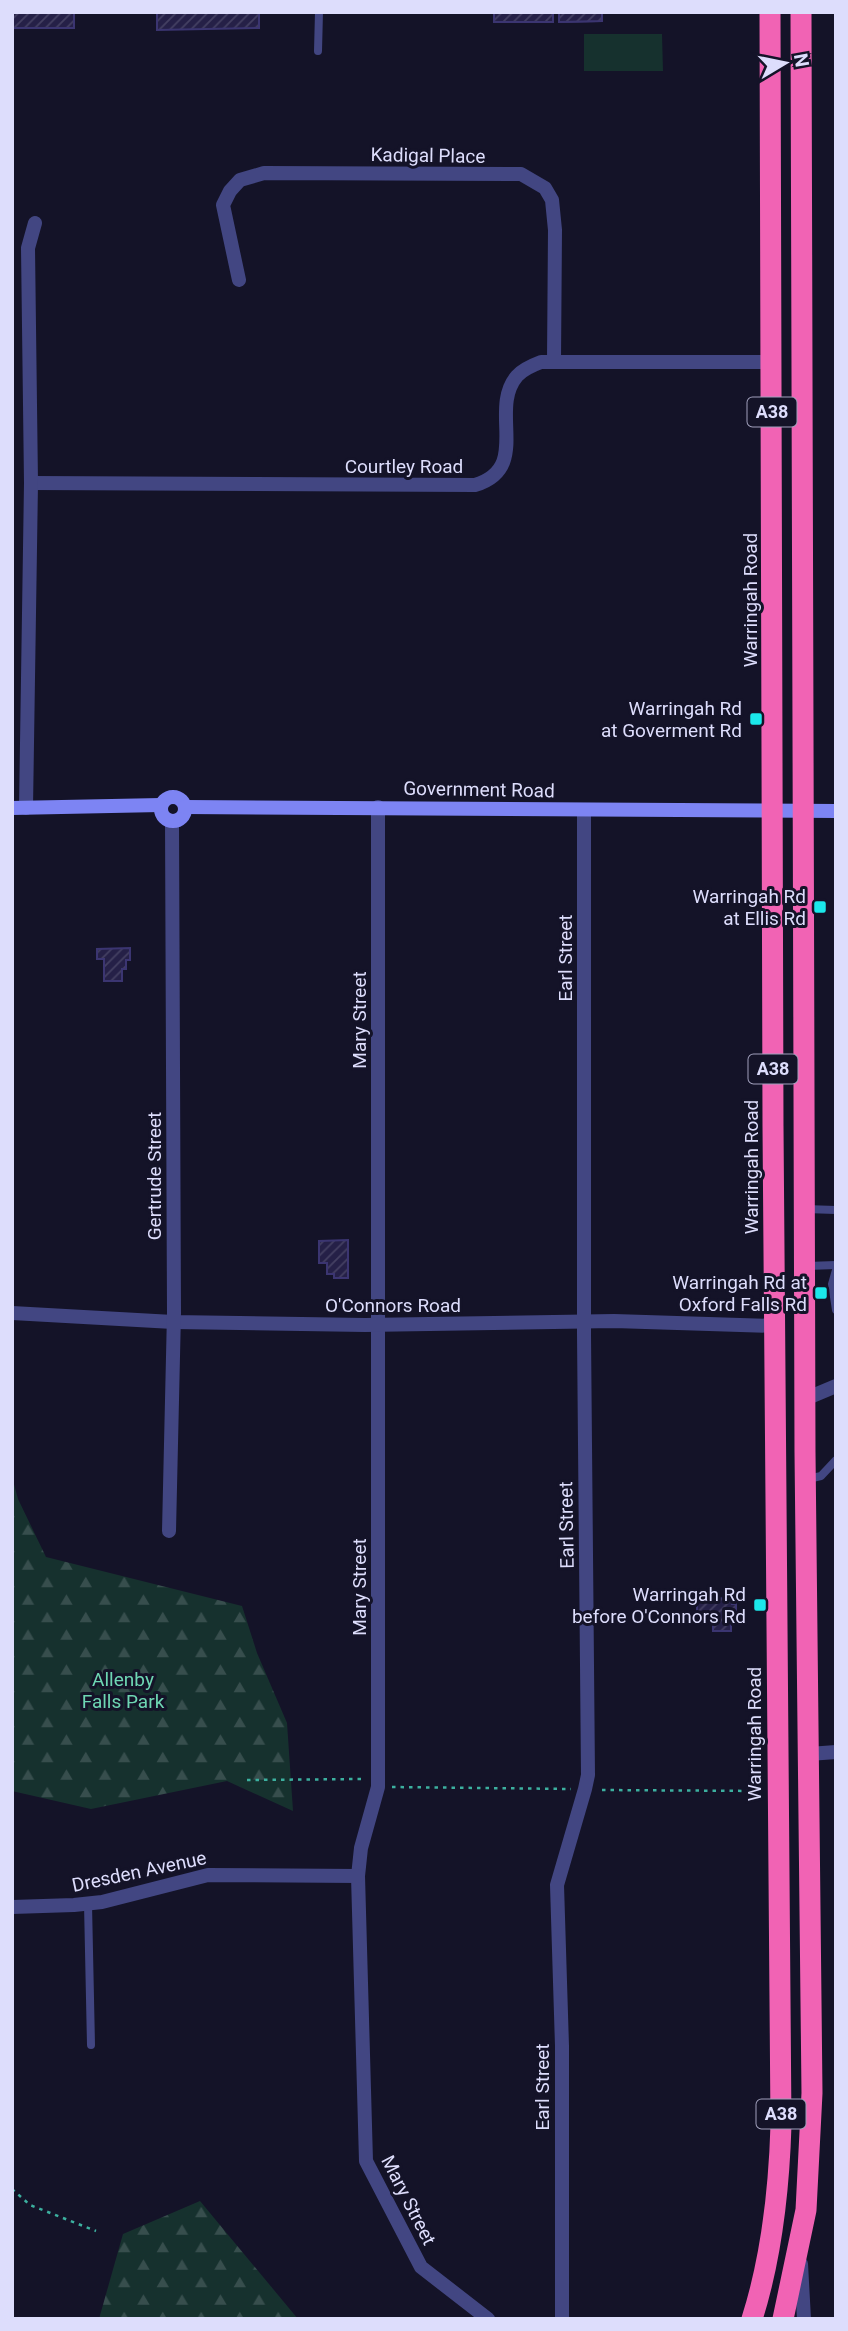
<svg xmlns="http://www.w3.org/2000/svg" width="848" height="2331" font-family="Roboto,sans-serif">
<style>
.forest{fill:url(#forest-firs)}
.pitch{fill:#16312e}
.building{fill:url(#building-hatch);stroke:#3b3571;stroke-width:2}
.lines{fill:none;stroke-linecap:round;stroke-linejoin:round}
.path{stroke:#3cb09f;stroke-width:2.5;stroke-dasharray:3.5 5;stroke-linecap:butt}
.lane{stroke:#424682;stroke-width:8}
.street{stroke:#424682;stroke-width:14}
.secondary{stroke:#7d84f3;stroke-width:14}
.highway{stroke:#f163b4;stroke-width:21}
.poi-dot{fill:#1be8ea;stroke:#141328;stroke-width:2.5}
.labels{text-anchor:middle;stroke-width:6;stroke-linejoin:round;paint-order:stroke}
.shield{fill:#141328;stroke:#a1a0bc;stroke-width:2}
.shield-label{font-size:18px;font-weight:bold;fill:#ddddfc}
.street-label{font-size:19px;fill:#ddddfc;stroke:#141328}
.poi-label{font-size:19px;fill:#ddddfc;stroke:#141328;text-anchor:end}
.park-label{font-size:19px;fill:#6ed6b3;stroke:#141328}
</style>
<defs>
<pattern id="forest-firs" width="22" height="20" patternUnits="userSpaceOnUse" patternTransform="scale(1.75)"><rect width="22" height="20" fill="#16312e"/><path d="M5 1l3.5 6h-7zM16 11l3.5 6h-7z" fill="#374e4d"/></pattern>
<pattern id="building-hatch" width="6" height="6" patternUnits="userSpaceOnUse" patternTransform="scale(1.75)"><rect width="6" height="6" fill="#252047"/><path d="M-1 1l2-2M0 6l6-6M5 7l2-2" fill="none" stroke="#444062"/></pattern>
</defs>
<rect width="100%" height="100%" fill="#141328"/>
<g class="forest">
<path d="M12 1477 18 1499 46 1557 242 1606 257 1653 287 1723 293 1811 227 1781 91 1809 12 1791Z"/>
<path d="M200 2201 298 2319H99L123 2234Z"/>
</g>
<path class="pitch" d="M584 34H662L663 71H584Z"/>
<g class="building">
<rect x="12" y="12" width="62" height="16"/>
<path d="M157 12H259V28L157 30Z"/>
<rect x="494" y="12" width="59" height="10"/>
<rect x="494" y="12" width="59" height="10"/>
<path d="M559 12H602V21L559 22Z"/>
<path d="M559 12H602V21L559 22Z"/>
<path d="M130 948V960H126V969H122V981H104V959H97V949Z"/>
<path d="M348 1240V1278H334V1274H327V1263H319V1241Z"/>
<path d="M716 1598 732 1599V1604H736V1620H731V1631H713V1620H697V1600L715 1601Z"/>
</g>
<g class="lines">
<g class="path">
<path d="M247 1780 362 1779"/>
<path d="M392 1787 571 1789"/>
<path d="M602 1790 760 1791"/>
<path d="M12 2189 30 2205 96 2231"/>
</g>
<g class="lane">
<path d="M318 51 319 12"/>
<path d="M805 1209 836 1210"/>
<path d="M807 1266 836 1265"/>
<path d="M836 1270 832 1284 836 1310"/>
<path d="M808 1479 821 1476 836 1460"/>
<path d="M88 1904 91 2045"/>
</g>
<g class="street">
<path d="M239 280 223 205 230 191 240 180 264 173 521 174 545 188 552 200 555 230 554 361"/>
<path d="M31 483 475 485C532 468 488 410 517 376 523 369 533 365 541 362H771"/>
<path d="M378 807V1787L361 1848 358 1876 366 2161 421 2267 488 2319"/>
<path d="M26 808 31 483 28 248 35 223"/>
<path d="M12 1313 173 1322 365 1325 614 1321 775 1326"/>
<path d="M805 1399 836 1386"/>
<path d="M169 1531 174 1313 172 821"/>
<path d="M809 1754 836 1752"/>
<path d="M12 1907 74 1905 102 1902 208 1875 358 1876"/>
<path d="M801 2264 804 2319"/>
<path d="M562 2319V2046L557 1885 585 1789 588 1775 584 1334V810"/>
</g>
<g class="secondary">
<circle cx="173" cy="809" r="12"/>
<path d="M185 807 836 811"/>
<path d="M12 808 161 805"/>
</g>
<g class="highway">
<path d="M752 2319C772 2256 779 2191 781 2125L773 1126 770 12"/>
<path d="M783 2319 806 2210 812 2093 805 1452 801 12"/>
</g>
</g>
<g class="poi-dot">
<rect x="749" y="712" width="14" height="14" rx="3.5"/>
<rect x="813" y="900" width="14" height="14" rx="3.5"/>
<rect x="814" y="1286" width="14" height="14" rx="3.5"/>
<rect x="753" y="1598" width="14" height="14" rx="3.5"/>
</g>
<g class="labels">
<g class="shield">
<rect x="747.5" y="397.5" width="49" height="29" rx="5"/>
<rect x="748.5" y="1054.5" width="49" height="29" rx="5"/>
<rect x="756.5" y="2099.5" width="49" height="29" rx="5"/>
</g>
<g class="shield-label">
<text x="772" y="418">A38</text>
<text x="773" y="1075">A38</text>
<text x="781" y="2120">A38</text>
</g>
<g class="street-label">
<text transform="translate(428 155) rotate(1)" y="7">Kadigal Place</text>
<text x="404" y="473">Courtley Road</text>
<text transform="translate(750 600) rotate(-90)" y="7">Warringah Road</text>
<text transform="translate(479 789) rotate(1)" y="7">Government Road</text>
<text transform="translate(565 958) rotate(-90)" y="7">Earl Street</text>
<text transform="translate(359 1020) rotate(-90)" y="7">Mary Street</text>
<text transform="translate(751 1167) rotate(-90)" y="7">Warringah Road</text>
<text transform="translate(154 1176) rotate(-90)" y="7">Gertrude Street</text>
<text x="393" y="1312">O'Connors Road</text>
<text transform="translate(566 1525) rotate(-91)" y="7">Earl Street</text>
<text transform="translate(359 1587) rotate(-90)" y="7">Mary Street</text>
<text transform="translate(754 1734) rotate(-90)" y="7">Warringah Road</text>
<text transform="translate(139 1871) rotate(-12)" y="7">Dresden Avenue</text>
<text transform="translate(542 2087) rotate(-90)" y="7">Earl Street</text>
<text transform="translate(409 2200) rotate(63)" y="7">Mary Street</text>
</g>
<g class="poi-label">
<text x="742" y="715">Warringah Rd<tspan x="742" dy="22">at Goverment Rd</tspan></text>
<text x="806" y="903">Warringah Rd<tspan x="806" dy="22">at Ellis Rd</tspan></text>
<text x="807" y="1289">Warringah Rd at<tspan x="807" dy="22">Oxford Falls Rd</tspan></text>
<text x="746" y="1601">Warringah Rd<tspan x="746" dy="22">before O'Connors Rd</tspan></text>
</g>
<g class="park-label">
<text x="123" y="1686">Allenby<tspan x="123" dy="22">Falls Park</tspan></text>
</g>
</g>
<rect width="848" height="2331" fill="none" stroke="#ddddfc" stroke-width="28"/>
<g transform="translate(785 63) rotate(80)" stroke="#141328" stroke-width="5" paint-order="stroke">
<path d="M0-5L12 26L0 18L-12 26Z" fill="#ddddfc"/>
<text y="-10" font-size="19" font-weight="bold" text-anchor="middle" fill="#ddddfc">N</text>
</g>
</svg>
